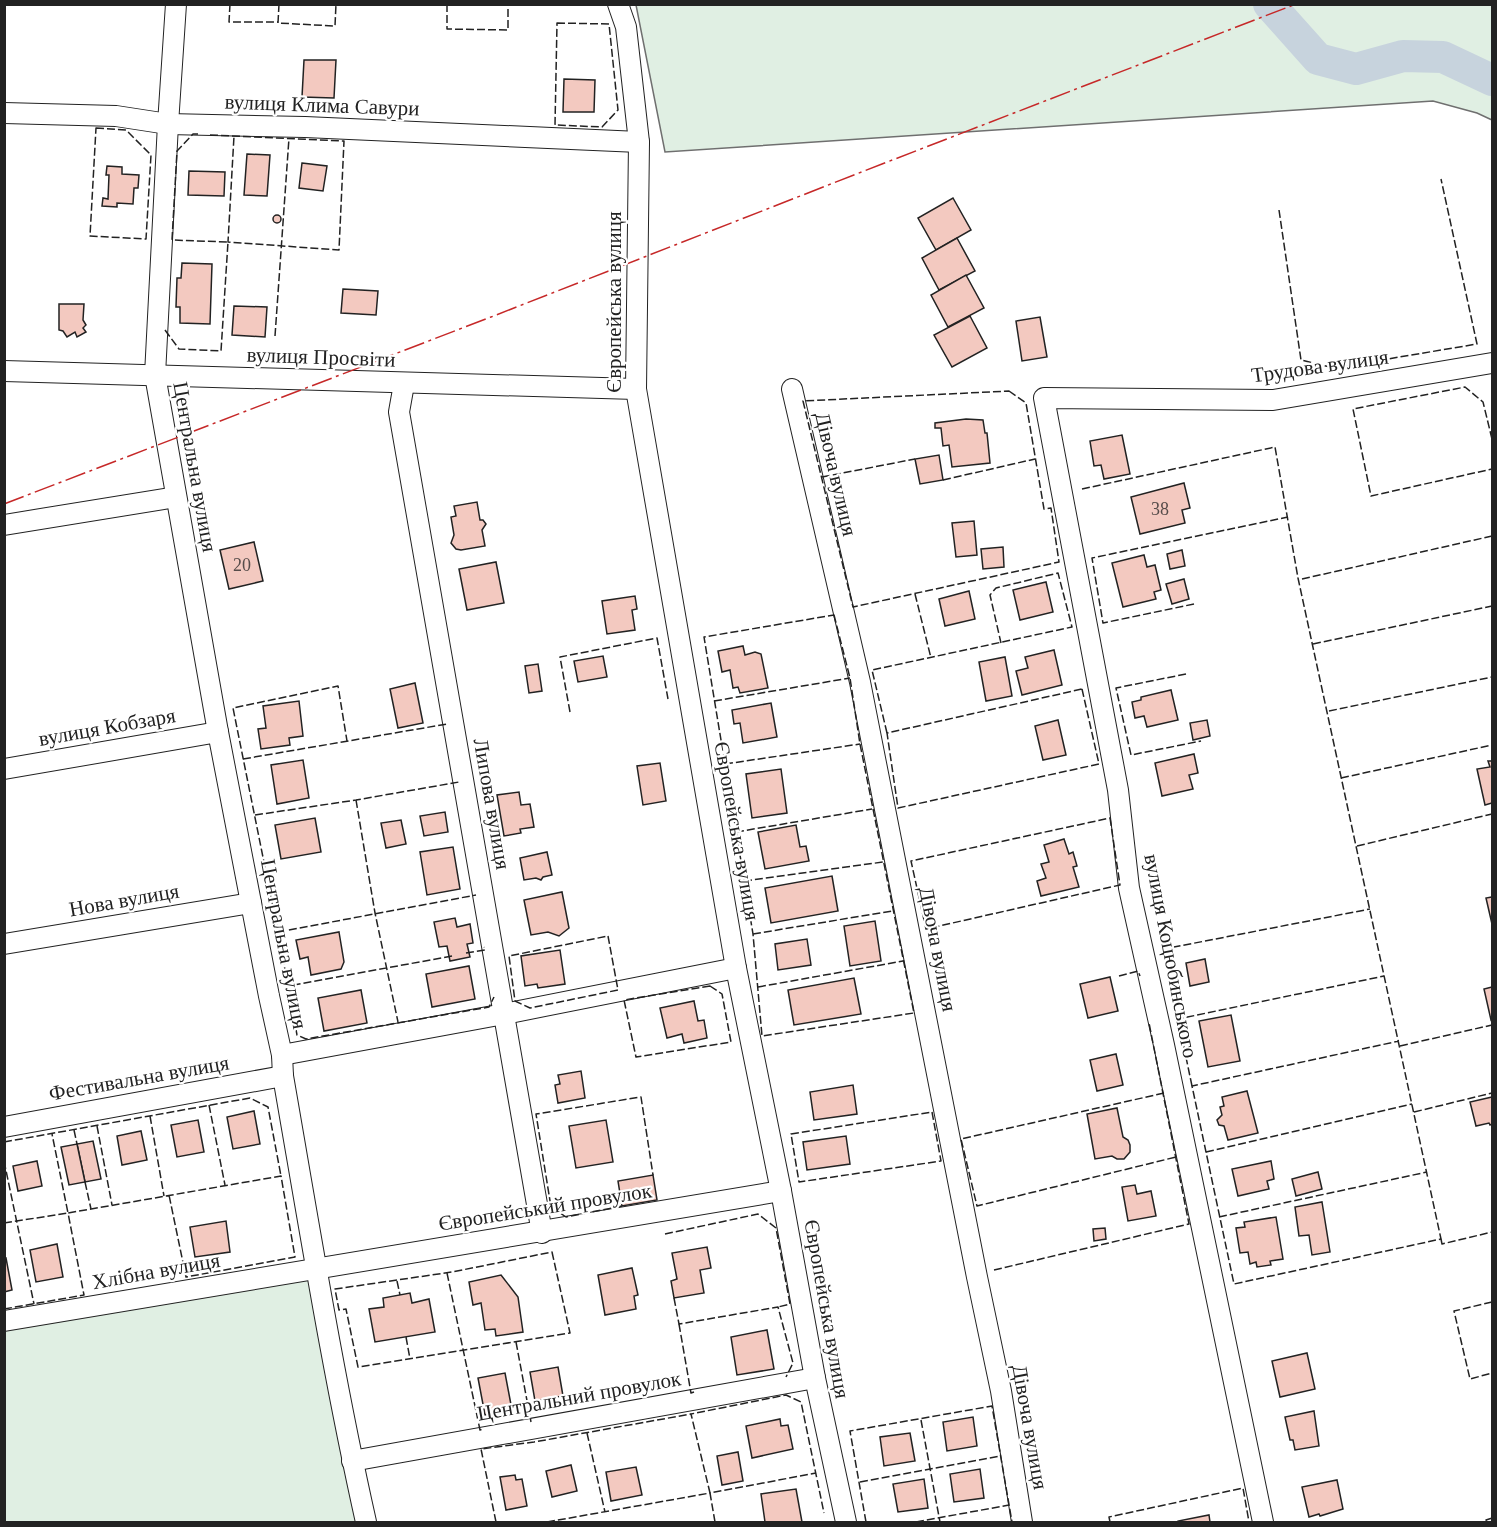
<svg xmlns="http://www.w3.org/2000/svg" width="1497" height="1527" font-family="'Times New Roman',serif">
<style>
.green{fill:#e0efe3;stroke:#6f6f6f;stroke-width:1.5}
.lines{fill:none;stroke-linecap:round;stroke-linejoin:round}
.river{stroke:#c7d3dd;stroke-width:32}
.building{fill:#f3c9c0;stroke:#222;stroke-width:1.5}
.minor-casing{stroke:#222;stroke-width:22}
.minor{stroke:#fff;stroke-width:20}
.fence{stroke:#222;stroke-width:1.5;stroke-dasharray:8 3;stroke-linecap:butt}
.power{stroke:#c62828;stroke-width:1.5;stroke-dasharray:21 4.5 3 4.5;stroke-linecap:butt}
.labels{text-anchor:middle;stroke-width:4.5;stroke-linejoin:round;paint-order:stroke}
.number-label{font-size:18px;fill:#564c4a}
.street-label{font-size:21px;fill:#222;stroke:#fff}
</style>
<rect width="100%" height="100%" fill="#fff"/>
<g class="green">
<path d="M636 5H1492V120L1477 113 1433 101 665 152Z"/>
<path d="M316 1269 368 1522H5V1321Z"/>
</g>
<g class="lines">
<path class="river" d="M1269 4 1318 59 1356 69 1403 56 1443 57 1492 80"/>
</g>
<g class="building">
<path d="M304 60H336L334 98 302 97Z"/>
<path d="M564 79 595 80 594 112H563Z"/>
<path d="M247 154 270 155 267 196 244 195Z"/>
<path d="M302 163 327 166 323 191 299 188Z"/>
<path d="M107 166 122 167V174L139 175 138 188H134L133 204 117 203V207L102 206 103 198 108 199 109 175H106Z"/>
<path d="M189 171 225 172 224 196 188 195Z"/>
<path d="M953 198 971 230 936 250 918 218Z"/>
<circle cx="277" cy="219" r="4"/>
<path d="M957 238 975 271 939 290 922 258Z"/>
<path d="M182 263 212 264 210 324 180 323V307H176L177 278H181Z"/>
<path d="M966 275 984 308 948 327 931 295Z"/>
<path d="M343 289 378 291 376 315 341 313Z"/>
<path d="M59 304H84L83 320 86 325 83 328 86 332 77 337 75 332 67 337 63 331 59 330Z"/>
<path d="M234 306 267 307 265 337 232 335Z"/>
<path d="M970 316 987 348 952 367 934 335Z"/>
<path d="M1040 317 1047 357 1022 361 1016 321Z"/>
<path d="M966 419 983 420 985 433H987L990 463 952 467 949 445 943 446 941 428H935V423Z"/>
<path d="M1122 435 1130 474 1104 479 1101 465 1094 466 1090 441Z"/>
<path d="M939 455 943 480 920 484 915 459Z"/>
<path d="M1184 483 1190 508 1182 510 1185 523 1140 534 1131 497Z"/>
<path d="M477 502 480 520H483L486 524 482 530 485 546 461 550 456 549 451 543 454 535 451 517 456 516 454 506Z"/>
<path d="M974 521 977 555 956 557 952 523Z"/>
<path d="M254 542 263 581 229 589 220 550Z"/>
<path d="M1003 547 1004 567 983 569 981 549Z"/>
<path d="M1182 550 1185 566 1170 569 1167 554Z"/>
<path d="M1144 555 1147 567 1155 565 1161 590 1154 592 1156 599 1123 607 1112 563Z"/>
<path d="M496 562 504 603 467 610 459 569Z"/>
<path d="M1184 579 1189 599 1172 604 1166 584Z"/>
<path d="M1046 582 1053 612 1020 620 1013 590Z"/>
<path d="M969 591 975 619 945 626 939 599Z"/>
<path d="M635 596 637 609 632 610 635 630 607 634 602 601Z"/>
<path d="M743 646 745 655 755 652 761 654 768 688 740 693 738 687 733 688 730 670 722 672 718 651Z"/>
<path d="M1054 650 1062 685 1022 695 1016 671 1028 668 1025 657Z"/>
<path d="M603 656 607 677 578 682 574 661Z"/>
<path d="M1005 657 1012 696 986 701 979 662Z"/>
<path d="M538 664 542 691 529 693 525 666Z"/>
<path d="M415 683 423 723 398 728 390 689Z"/>
<path d="M1171 690 1178 720 1147 727 1144 716 1135 718 1132 702 1141 700V697Z"/>
<path d="M299 701 303 736 289 738 290 745 261 749 258 729 266 728 263 706Z"/>
<path d="M771 703 777 737 743 743 740 723 734 724 732 710Z"/>
<path d="M1058 720 1066 755 1043 760 1035 726Z"/>
<path d="M1207 720 1210 736 1193 740 1190 723Z"/>
<path d="M1194 754 1198 773 1189 775 1193 789 1162 796 1155 763Z"/>
<path d="M303 760 309 798 277 804 271 765Z"/>
<path d="M1488 761H1492V803L1485 805 1477 769 1490 767Z"/>
<path d="M660 763 666 801 643 805 637 766Z"/>
<path d="M781 769 787 813 752 818 746 774Z"/>
<path d="M519 792 521 805 530 804 534 827 520 829 521 833 504 836 497 795Z"/>
<path d="M445 812 448 832 424 836 420 816Z"/>
<path d="M315 818 321 852 281 859 275 825Z"/>
<path d="M401 820 406 844 386 848 381 823Z"/>
<path d="M796 825 800 847 806 846 809 861 765 869 758 832Z"/>
<path d="M1064 839 1069 854 1073 852 1077 866 1073 867 1079 887 1041 896 1037 881 1046 878 1041 864 1049 862 1044 845Z"/>
<path d="M453 847 460 889 427 895 420 852Z"/>
<path d="M547 852 552 875 543 877 541 880 536 878 524 880 520 858Z"/>
<path d="M832 876 838 911 771 923 765 888Z"/>
<path d="M562 892 569 928 559 936 548 932 531 935 524 900Z"/>
<path d="M1492 897V924L1486 898Z"/>
<path d="M455 918 457 927 470 924 473 943 467 944 470 957 450 961 447 946 439 947 434 922Z"/>
<path d="M875 921 881 961 850 966 844 926Z"/>
<path d="M339 932 344 962 341 969 311 975 308 957 300 959 296 940Z"/>
<path d="M807 939 811 965 778 970 775 944Z"/>
<path d="M560 950 565 984 538 988 537 984 525 986 521 956Z"/>
<path d="M1205 959 1209 982 1190 986 1186 963Z"/>
<path d="M469 966 475 999 432 1007 426 974Z"/>
<path d="M1110 977 1118 1011 1088 1018 1080 984Z"/>
<path d="M854 978 861 1014 794 1025 788 990Z"/>
<path d="M1492 987V1019L1491 1020 1484 989Z"/>
<path d="M361 990 367 1023 324 1031 318 998Z"/>
<path d="M694 1001 698 1021 704 1020 707 1038 684 1043 682 1034 667 1038 660 1008Z"/>
<path d="M1231 1015 1240 1061 1208 1067 1199 1021Z"/>
<path d="M1116 1054 1123 1085 1097 1091 1090 1060Z"/>
<path d="M581 1071 585 1098 558 1103 555 1085 560 1084 558 1075Z"/>
<path d="M853 1085 857 1114 814 1120 810 1092Z"/>
<path d="M1247 1091 1258 1133 1228 1140 1224 1126 1219 1125 1217 1120 1222 1115 1220 1107 1224 1106 1222 1097Z"/>
<path d="M1492 1097V1124L1490 1125 1489 1123 1476 1126 1470 1102Z"/>
<path d="M1117 1108 1123 1137 1128 1140 1130 1145V1152L1124 1159H1117L1112 1156 1095 1159 1087 1114Z"/>
<path d="M254 1111 260 1144 233 1149 227 1117Z"/>
<path d="M198 1120 204 1152 177 1157 171 1125Z"/>
<path d="M606 1120 613 1162 576 1168 569 1126Z"/>
<path d="M141 1131 147 1160 122 1165 117 1136Z"/>
<path d="M846 1136 850 1164 807 1170 803 1142Z"/>
<path d="M93 1141 101 1179 85 1182 77 1144Z"/>
<path d="M77 1144 85 1182 69 1185 61 1147Z"/>
<path d="M37 1161 42 1186 18 1191 13 1166Z"/>
<path d="M1271 1161 1274 1179 1267 1181 1269 1189 1238 1196 1232 1169Z"/>
<path d="M1318 1172 1322 1189 1296 1196 1292 1179Z"/>
<path d="M653 1175 657 1200 622 1206 618 1181Z"/>
<path d="M1135 1185 1137 1194 1151 1191 1156 1216 1128 1221 1122 1187Z"/>
<path d="M1322 1202 1330 1252 1312 1255 1309 1235 1299 1236 1295 1207Z"/>
<path d="M1276 1217 1283 1259 1270 1261 1271 1265 1257 1267 1256 1262 1250 1264 1248 1252 1240 1253 1236 1228 1245 1227 1244 1222Z"/>
<path d="M226 1221 230 1252 195 1257 190 1227Z"/>
<path d="M1105 1228 1106 1239 1094 1241 1093 1229Z"/>
<path d="M57 1244 63 1277 36 1282 30 1250Z"/>
<path d="M707 1247 711 1268 700 1270 704 1293 674 1298 671 1281 677 1279 672 1253Z"/>
<path d="M6 1258 12 1290 4 1292V1259Z"/>
<path d="M632 1268 638 1295 634 1296 636 1309 605 1315 598 1275Z"/>
<path d="M501 1275 518 1297 523 1332 496 1336 495 1329 485 1330 481 1303 473 1305 469 1282Z"/>
<path d="M410 1293 412 1303 429 1299 435 1332 375 1342 369 1309 384 1307 383 1298Z"/>
<path d="M767 1330 774 1369 737 1375 731 1337Z"/>
<path d="M1307 1353 1315 1389 1280 1397 1272 1361Z"/>
<path d="M558 1367 563 1396 535 1401 530 1372Z"/>
<path d="M505 1373 512 1410 485 1415 478 1378Z"/>
<path d="M1314 1411 1319 1446 1295 1450 1293 1440H1290L1285 1417Z"/>
<path d="M973 1417 977 1446 947 1451 943 1422Z"/>
<path d="M780 1419 781 1426 788 1425 793 1449 752 1458 746 1426Z"/>
<path d="M910 1433 915 1461 884 1466 880 1437Z"/>
<path d="M738 1452 743 1481 722 1485 717 1456Z"/>
<path d="M571 1465 577 1491 552 1497 546 1471Z"/>
<path d="M636 1467 642 1495 611 1501 606 1472Z"/>
<path d="M980 1469 984 1498 954 1502 950 1474Z"/>
<path d="M515 1475 516 1480 522 1479 527 1506 506 1510 500 1477Z"/>
<path d="M924 1479 928 1508 898 1512 893 1484Z"/>
<path d="M1337 1480 1343 1509 1320 1516 1319 1514 1309 1517 1302 1487Z"/>
<path d="M796 1489 802 1522H765L761 1494Z"/>
<path d="M1209 1515 1210 1522H1178V1521Z"/>
</g>
<g class="lines">
<g class="minor-casing">
<g id="minor">
<path d="M176 4 168 124 155 375 218 732 269 996 282 1055 283 1076C309 1225 333 1375 366 1522"/>
<path d="M618 4 626 27 639 142 636 389 736 968 781 1191 815 1378 846 1522"/>
<path d="M4 113 116 116 168 124 305 127 639 142"/>
<path d="M4 371 636 389"/>
<path d="M404 384 399 412 542 1233"/>
<path d="M792 389 860 682 977 1277 1001 1391 1022 1522"/>
<path d="M4 525 176 497"/>
<path d="M4 769 218 732"/>
<path d="M4 944 251 903"/>
<path d="M282 1055 504 1014 736 968"/>
<path d="M4 1127 283 1076"/>
<path d="M4 1321 781 1191"/>
<path d="M352 1461 815 1378"/>
<path d="M1263 1522 1164 1045 1129 888 1118 790 1044 398 1273 400 1492 363"/>
</g>
</g>
<use href="#minor" class="minor"/>
<g class="fence">
<path d="M230 4 229 22H278"/>
<path d="M279 4 278 23 335 26 336 4"/>
<path d="M447 4V29L508 30V4"/>
<path d="M557 23 609 24 618 110 602 127 555 125Z"/>
<path d="M96 128 126 130 151 155 146 239 90 236Z"/>
<path d="M210 135 344 141 339 250 228 242 234 136"/>
<path d="M1279 210 1301 360 1334 368 1477 344 1441 179"/>
<path d="M165 330 179 349 221 351 228 242 172 240 177 151 193 134H198"/>
<path d="M275 336 289 138"/>
<path d="M1009 391 1026 403 1044 509 1051 508 1059 562 853 607 803 401Z"/>
<path d="M1492 439 1483 402 1465 387 1353 409 1371 496 1492 469"/>
<path d="M822 477 915 459"/>
<path d="M943 480 1035 459"/>
<path d="M1082 489 1275 447 1298 578 1441 1239 1234 1284 1192 1086 1399 1041"/>
<path d="M1302 579 1492 536"/>
<path d="M915 594 931 658"/>
<path d="M1194 604 1103 623 1092 558 1288 517"/>
<path d="M834 615 850 678 860 744 914 1013 762 1036 753 934 704 637Z"/>
<path d="M1313 644 1492 606"/>
<path d="M1186 674 1116 688 1131 755 1201 741"/>
<path d="M1082 689 1099 764 898 808 887 733Z"/>
<path d="M714 701 850 678"/>
<path d="M1329 711 1492 677"/>
<path d="M570 712 560 657 657 638 668 699"/>
<path d="M887 733 872 670 1072 627 1058 573 996 588 990 595 1001 643"/>
<path d="M243 759 447 724"/>
<path d="M725 764 860 744"/>
<path d="M1341 778 1492 745"/>
<path d="M356 800 375 913 398 1022"/>
<path d="M255 815 356 800 459 782"/>
<path d="M1110 818 1120 885 926 929 911 861Z"/>
<path d="M736 832 872 809"/>
<path d="M1357 846 1492 814"/>
<path d="M744 881 883 862"/>
<path d="M278 932 233 708 338 686 347 741"/>
<path d="M753 934 892 911"/>
<path d="M608 936 618 990 530 1008 515 1001 509 956Z"/>
<path d="M466 953 485 950 484 947"/>
<path d="M452 956 288 986 297 1035 306 1039 489 1007 494 997"/>
<path d="M1119 976 1138 971 1140 976"/>
<path d="M288 986 278 932 476 895"/>
<path d="M710 986 722 994 731 1042 636 1057 624 1000Z"/>
<path d="M758 987 903 961"/>
<path d="M1177 1016 1164 949 1370 909"/>
<path d="M1400 1046 1492 1025"/>
<path d="M1192 1086 1178 1019 1384 976"/>
<path d="M1164 1093 961 1139 977 1206 1176 1157"/>
<path d="M209 1105 225 1185"/>
<path d="M932 1112 941 1161 799 1182 791 1134Z"/>
<path d="M1414 1112 1492 1093"/>
<path d="M150 1116 164 1196"/>
<path d="M97 1126 112 1205"/>
<path d="M74 1130 77 1144"/>
<path d="M4 1142 250 1098 268 1107 281 1176"/>
<path d="M1206 1152 1412 1104"/>
<path d="M4 1161 34 1304"/>
<path d="M85 1182 91 1209"/>
<path d="M622 1206 566 1217 551 1207 536 1114 641 1097 653 1175"/>
<path d="M1219 1217 1427 1172"/>
<path d="M4 1223 68 1213 52 1134"/>
<path d="M665 1234 758 1214 776 1228 790 1304 778 1307"/>
<path d="M1441 1239 1442 1244 1492 1232"/>
<path d="M552 1252 570 1333 358 1367 346 1309 339 1310 335 1289 452 1272Z"/>
<path d="M994 1270 1189 1224 1149 1023"/>
<path d="M447 1273 480 1430 484 1429"/>
<path d="M397 1281 400 1295"/>
<path d="M674 1298 679 1324 778 1307 793 1363 786 1377"/>
<path d="M1492 1302 1454 1311 1470 1379 1492 1373"/>
<path d="M4 1309 84 1295 68 1213 281 1176 295 1257 186 1277 169 1195"/>
<path d="M679 1324 691 1393 694 1392"/>
<path d="M406 1337 410 1359"/>
<path d="M516 1342 531 1422"/>
<path d="M921 1420 940 1522"/>
<path d="M587 1433 605 1512"/>
<path d="M860 1482 1000 1456"/>
<path d="M496 1522 481 1449 534 1442 691 1414"/>
<path d="M547 1522 710 1493 691 1414 786 1395 801 1402 824 1513"/>
<path d="M715 1522 710 1493 816 1473"/>
<path d="M866 1522 850 1431 992 1406 1012 1522"/>
<path d="M916 1522 1009 1505"/>
<path d="M1110 1522 1109 1517 1243 1488 1249 1522"/>
<path d="M1487 1522 1486 1520 1492 1518"/>
</g>
<path class="power" d="M4 504 491 317 882 164 1296 4"/>
</g>
<g class="labels">
<g class="number-label">
<text x="1160" y="515">38</text>
<text x="242" y="571">20</text>
</g>
<g class="street-label">
<text transform="translate(322 105) rotate(2)" y="7">вулиця Клима Савури</text>
<text transform="translate(614 302) rotate(-90)" y="7">Європейська вулиця</text>
<text transform="translate(321 357) rotate(2)" y="7">вулиця Просвіти</text>
<text transform="translate(1320 366) rotate(-8)" y="7">Трудова вулиця</text>
<text transform="translate(195 467) rotate(80)" y="7">Центральна вулиця</text>
<text transform="translate(836 474) rotate(77)" y="7">Дівоча вулиця</text>
<text transform="translate(107 727) rotate(-10)" y="7">вулиця Кобзаря</text>
<text transform="translate(492 804) rotate(80)" y="7">Липова вулиця</text>
<text transform="translate(737 831) rotate(80)" y="7">Європейська вулиця</text>
<text transform="translate(124 900) rotate(-10)" y="7">Нова вулиця</text>
<text transform="translate(284 944) rotate(79)" y="7">Центральна вулиця</text>
<text transform="translate(938 949) rotate(79)" y="7">Дівоча вулиця</text>
<text transform="translate(1171 956) rotate(79)" y="7">вулиця Коцюбинського</text>
<text transform="translate(139 1078) rotate(-10)" y="7">Фестивальна вулиця</text>
<text transform="translate(545 1207) rotate(-9)" y="7">Європейський провулок</text>
<text transform="translate(156 1271) rotate(-10)" y="7">Хлібна вулиця</text>
<text transform="translate(827 1309) rotate(80)" y="7">Європейська вулиця</text>
<text transform="translate(579 1396) rotate(-10)" y="7">Центральний провулок</text>
<text transform="translate(1030 1427) rotate(80)" y="7">Дівоча вулиця</text>
</g>
</g>
<rect width="1497" height="1527" fill="none" stroke="#222222" stroke-width="12"/>
</svg>
